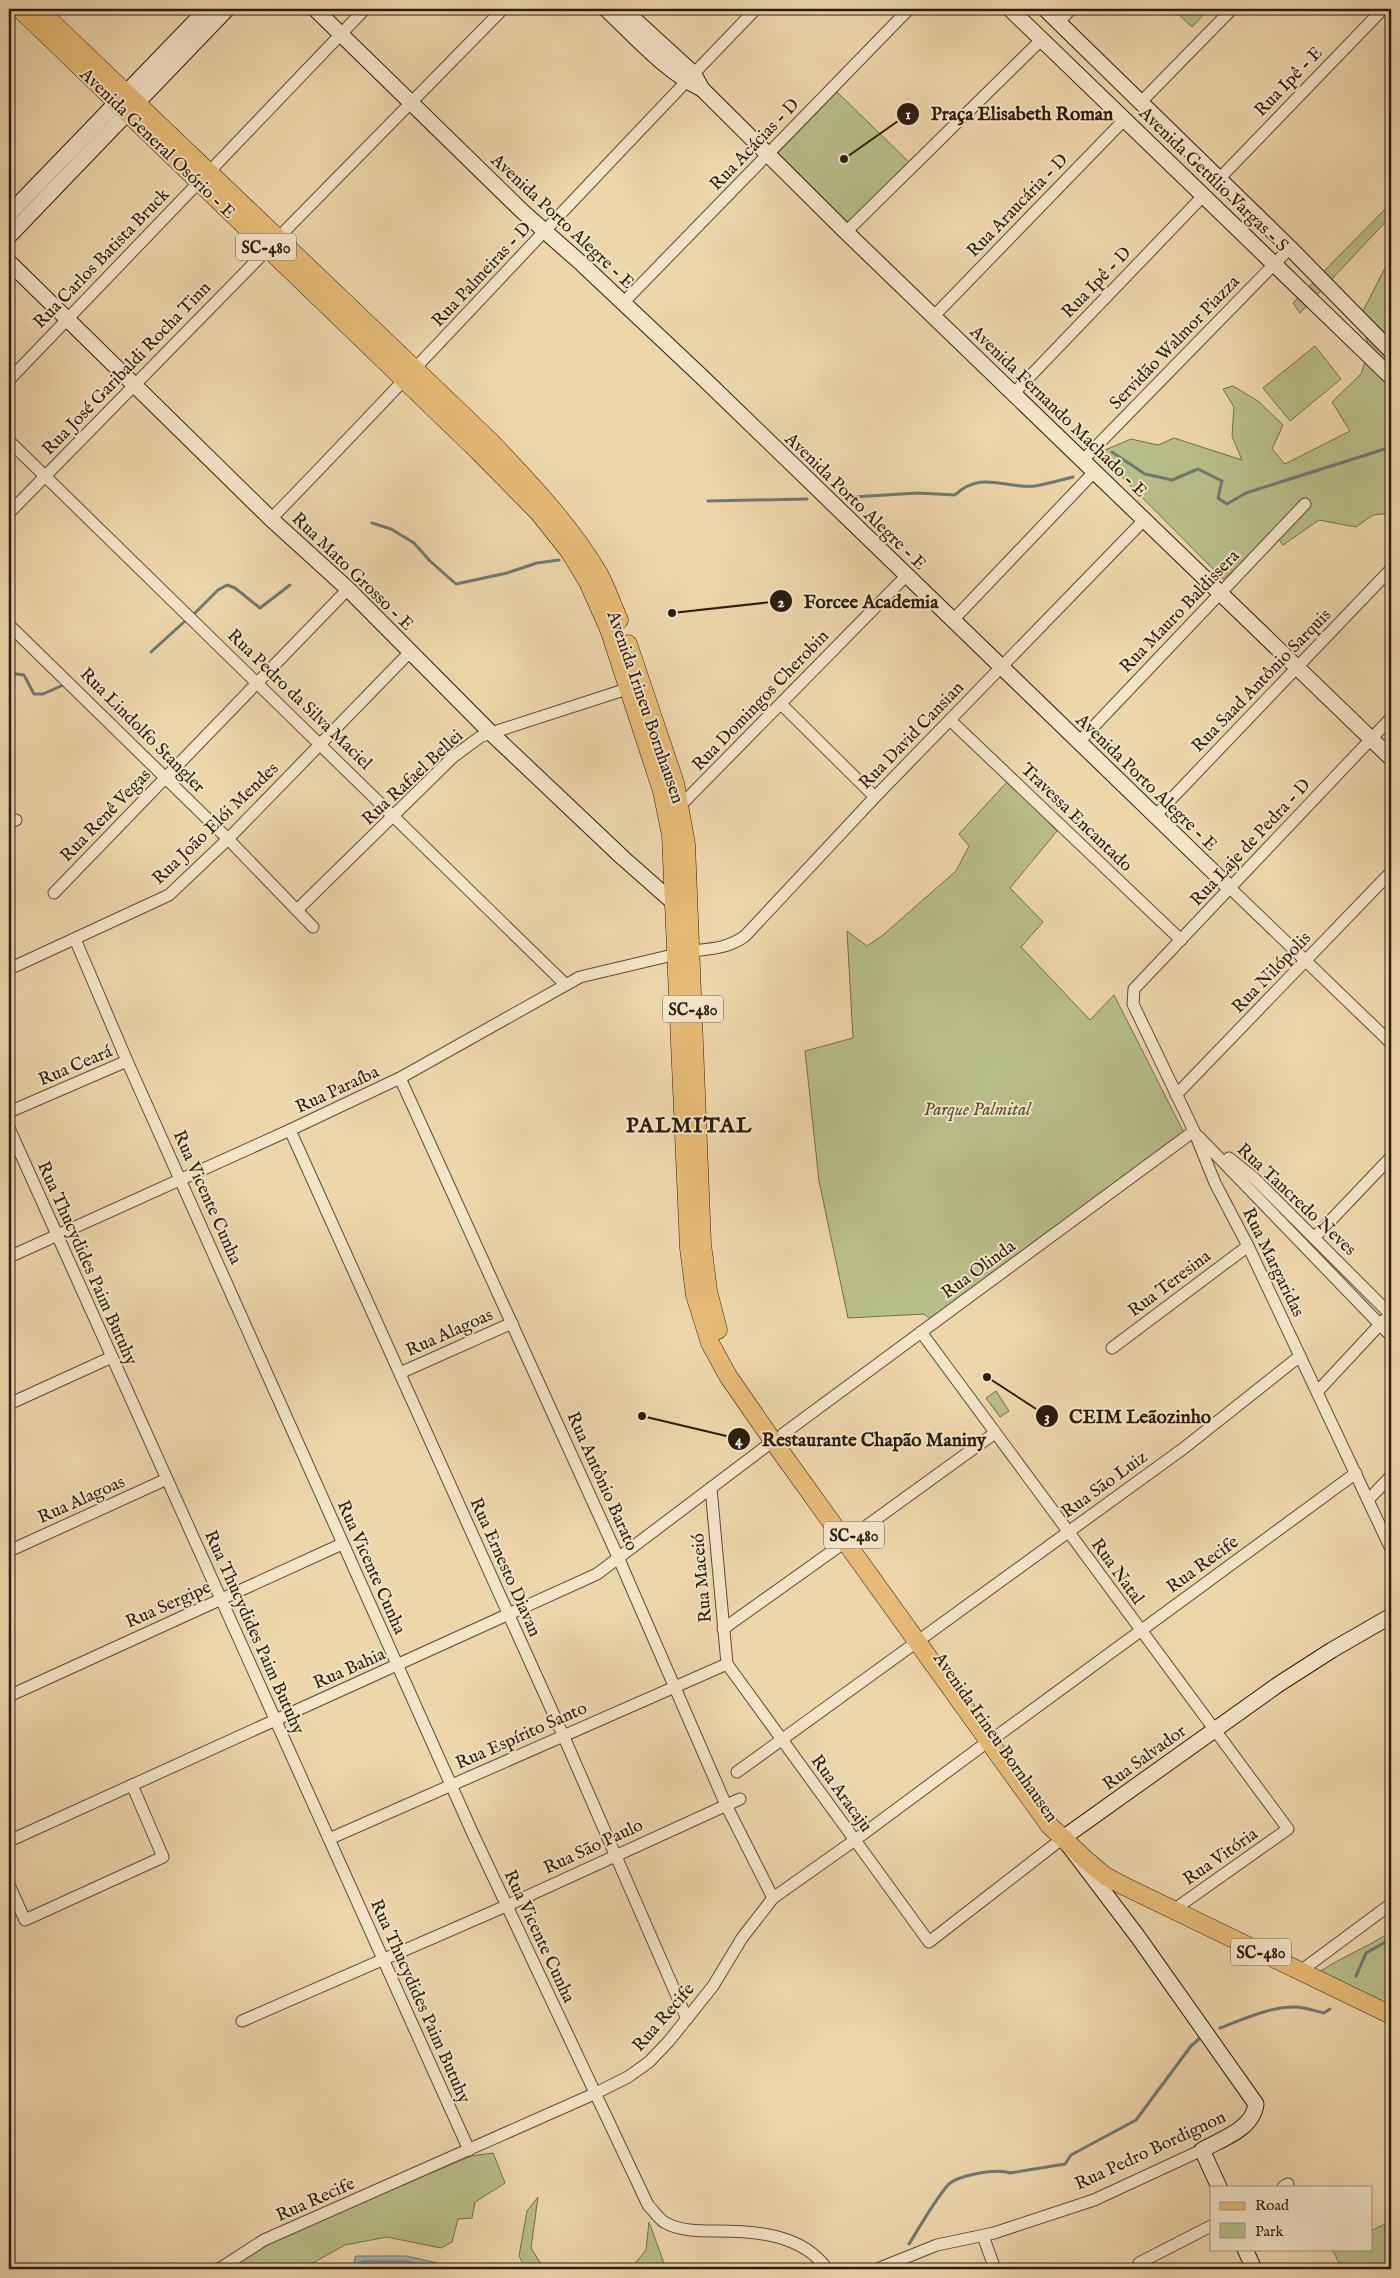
<svg xmlns="http://www.w3.org/2000/svg" width="1400" height="2278" font-family="'IM FELL English',serif">
<style>
.green{fill:#b8be89;stroke:#726d4a}
.water{fill:#9eb6b5;stroke:#707871}
.lines{fill:none;stroke-linecap:round;stroke-linejoin:round}
.shore{stroke:#646960;stroke-width:1}
.stream{stroke:#707871;stroke-width:3}
.street-casing{stroke:#5c4a33;stroke-width:13}
.secondary-casing{stroke:#2b1c0b;stroke-width:17}
.primary-casing{stroke:#2b1c0b;stroke-width:19}
.street{stroke:#f4e4c8;stroke-width:11}
.secondary{stroke:#f4e4c8;stroke-width:15}
.primary{stroke:#e7bb76;stroke-width:18}
.labels{text-anchor:middle;stroke-width:4;stroke-linejoin:round;paint-order:stroke}
.shield{fill:#f4e4c8;stroke:#675844;stroke-width:1}
.shield-label{font-size:16px;font-weight:bold;fill:#2b1c0b}
.street-label{font-size:18px;fill:#2b1c0b;stroke:#f4e4c8}
.park-label{font-size:18px;font-style:italic;fill:#554d31;stroke:#f4e4c8}
.district-label{font-size:22px;font-weight:bold;letter-spacing:1px;fill:#2b1c0b;stroke:#f4e4c8}
.leader{fill:none;stroke:#2b1c0b;stroke-width:2}
.callout-dot{fill:#2b1c0b;stroke:#f4e4c8;stroke-width:2}
.mark-label{font-size:15px;text-anchor:middle;font-weight:bold;fill:#fff}
.callout-label{font-size:19px;text-anchor:middle;font-weight:bold;fill:#2b1c0b;stroke:#f4e4c8;stroke-width:4;stroke-linejoin:round;paint-order:stroke}
</style>
<rect width="100%" height="100%" fill="#eed6ab"/>
<filter id="stains"><feTurbulence type="fractalNoise" baseFrequency=".004" numOctaves="4"/><feColorMatrix values="0 0 0 0 .2 0 0 0 0 .09 0 0 0 0 .02 0 0 0 .5 -.17"/></filter>
<radialGradient id="worn" r=".72"><stop offset=".6" stop-color="#630" stop-opacity="0"/><stop offset="1" stop-color="#630" stop-opacity=".3"/></radialGradient>
<g class="green">
<path d="M1173 9H1202L1206 12 1192 27Z"/>
<path d="M837 92 911 164 851 226 777 154Z"/>
<path d="M1391 203V216L1300 313 1293 303Z"/>
<path d="M1391 256V513L1373 515 1356 527 1319 520 1283 545 1276 535 1223 579 1098 453 1131 439 1158 445 1174 438 1242 460 1232 436 1234 407 1223 389 1233 386 1258 401 1283 425 1272 449 1285 464 1350 431 1332 402 1361 374 1369 349 1361 315Z"/>
<path d="M1315 346 1341 379 1290 421 1263 388Z"/>
<path d="M1008 781 1057 831 1010 888 1043 922 1021 947 1090 1020 1114 995 1184 1133 931 1320 924 1314 848 1318 819 1181 805 1051 853 1038 847 931 867 946 883 935 956 871 969 846 959 834Z"/>
<path d="M996 1391 1009 1411 1000 1417 986 1398Z"/>
<path d="M1391 1932V2011L1319 1972C1342 1957 1367 1947 1391 1932Z"/>
<path d="M493 2153 505 2183 475 2202 472 2218 458 2219 452 2242 441 2248 387 2237 345 2245 302 2269H229L247 2254 282 2237 471 2156Z"/>
<path d="M538 2197 531 2248 544 2269H526L519 2256 527 2211Z"/>
<path d="M1391 2221V2269H1342L1333 2251 1336 2249H1371V2231Z"/>
<path d="M649 2222 666 2269H615L633 2266 646 2250Z"/>
</g>
<path class="water" d="M357 2256H406L438 2263V2269H354L355 2257Z"/>
<g class="lines">
<g class="shore">
<path d="M359 2269 362 2261H406L431 2267 433 2269"/>
<path d="M366 2269 406 2267 416 2269"/>
</g>
<g class="stream">
<path d="M1112 452 1145 474 1172 480 1198 469 1222 481 1218 498 1227 504 1246 493 1391 447"/>
<path d="M853 497 918 493 955 495C981 470 1005 489 1035 486 1048 484 1061 480 1073 477"/>
<path d="M708 501 807 499"/>
<path d="M372 523 391 529 414 543 430 561 456 584 507 573 537 563 559 560"/>
<path d="M195 613 218 590 227 585 235 588 260 608 290 585"/>
<path d="M151 652 184 622"/>
<path d="M9 673 24 675 34 694H43L61 686"/>
<path d="M1356 1976 1366 1953 1391 1939"/>
<path d="M1220 2028C1244 2019 1271 2006 1297 2007 1306 2008 1316 2011 1324 2013L1330 2009"/>
<path d="M909 2244C921 2225 933 2203 947 2186 956 2175 998 2168 1010 2173L1065 2164 1071 2155 1136 2120 1191 2046 1199 2039"/>
</g>
<g class="street-casing">
<g id="street">
<path d="M1059 22 1071 9"/>
<path d="M1141 102 1232 9"/>
<path d="M208 173 365 9"/>
<path d="M1219 179 1383 9"/>
<path d="M846 232 1042 39"/>
<path d="M277 239 503 9"/>
<path d="M623 303 909 9"/>
<path d="M934 316 1125 119"/>
<path d="M9 380 199 182"/>
<path d="M1014 393 1204 195"/>
<path d="M9 441 565 984"/>
<path d="M1083 460 1290 248"/>
<path d="M9 513 268 249"/>
<path d="M271 519C435 350 593 177 756 9"/>
<path d="M953 620 1095 471"/>
<path d="M9 625 228 839 313 927"/>
<path d="M781 704 875 797"/>
<path d="M1391 718 1134 989 1133 1004 1194 1131 1215 1183 1248 1246 1391 1549"/>
<path d="M950 720 1181 940"/>
<path d="M1079 742 1305 504"/>
<path d="M680 806 906 576"/>
<path d="M1155 816 1391 569"/>
<path d="M9 823 16 820"/>
<path d="M1230 888 1391 1043"/>
<path d="M54 893 348 589"/>
<path d="M297 910 453 757 480 737 491 733 630 688"/>
<path d="M75 939 127 1061 473 1834 648 2205C653 2210 658 2218 664 2222 679 2231 699 2231 716 2231 756 2231 802 2234 827 2269"/>
<path d="M692 951C711 949 729 948 745 936L875 797 1145 519"/>
<path d="M9 969 169 895 228 839 410 652"/>
<path d="M400 1078 618 1557 726 1805 773 1898"/>
<path d="M1176 1095 1391 872"/>
<path d="M9 1112 127 1061"/>
<path d="M9 1128 469 2150"/>
<path d="M290 1130 563 1735 687 2019"/>
<path d="M1198 1136 1391 1336"/>
<path d="M1229 1158 1253 1177 1391 1315"/>
<path d="M1314 1238 1391 1157"/>
<path d="M9 1257 290 1130 400 1078 580 977 677 954"/>
<path d="M921 1332 1288 1829 1172 1911"/>
<path d="M1112 1348 1248 1246"/>
<path d="M400 1373 512 1323"/>
<path d="M1317 1392 1384 1320"/>
<path d="M9 1404 112 1357"/>
<path d="M783 1434 1194 1131"/>
<path d="M711 1488 727 1664"/>
<path d="M1368 1500 1391 1476"/>
<path d="M854 1535 995 1433"/>
<path d="M9 1551 167 1479"/>
<path d="M723 1629 845 1542"/>
<path d="M925 1636 1184 1448 1300 1356"/>
<path d="M727 1664 929 1942 1063 1838"/>
<path d="M9 1696 342 1544"/>
<path d="M997 1736 1356 1473"/>
<path d="M737 1772 918 1641"/>
<path d="M329 1839 727 1664"/>
<path d="M9 1841 597 1574 773 1441"/>
<path d="M9 1885 25 1920 163 1857 132 1785"/>
<path d="M1302 1970 1391 1904"/>
<path d="M242 2021 506 1906 740 1799"/>
<path d="M1283 2187 1288 2184"/>
<path d="M983 2236 995 2269"/>
<path d="M1139 2263 1211 2226"/>
<path d="M219 2269 264 2240 594 2094 628 2077 649 2062 669 2041 713 1986 742 1938 773 1898 855 1840 990 1740"/>
<path d="M877 2269 937 2245 994 2233 1094 2200 1202 2150"/>
</g>
</g>
<g class="secondary-casing">
<g id="secondary">
<path d="M315 9 522 211 582 264 701 376 1230 888"/>
<path d="M606 9C636 37 665 71 702 89"/>
<path d="M623 9 693 73 702 89 846 232 1391 758"/>
<path d="M1010 9 1391 377"/>
<path d="M1045 9 1290 248 1391 351"/>
<path d="M9 214 207 9"/>
<path d="M9 236 227 9"/>
<path d="M9 262 271 519 348 589 491 733 623 858 674 903"/>
<path d="M1219 2187 1202 2150C1222 2139 1253 2129 1256 2104L1138 1937 1063 1838 1279 1684 1332 1650 1391 1616"/>
<path d="M1245 2249 1254 2269"/>
</g>
</g>
<g class="primary-casing">
<g id="primary">
<path d="M20 9 479 452 539 513 570 552 588 582 609 629 662 791 671 835 689 1248 695 1295 710 1343 728 1376 773 1441 1049 1825 1085 1859 1105 1876 1124 1886 1391 2015"/>
<path d="M38 9 490 441C529 482 570 525 599 574 607 589 612 605 619 620"/>
<path d="M628 644 675 783 686 844 702 1244 708 1291 718 1330"/>
</g>
</g>
<use href="#street" class="street"/>
<use href="#secondary" class="secondary"/>
<use href="#primary" class="primary"/>
</g>
<g class="labels">
<g class="shield">
<rect x="236" y="233.5" width="60" height="27" rx="4"/>
<rect x="663" y="995.5" width="60" height="27" rx="4"/>
<rect x="824" y="1521.5" width="60" height="27" rx="4"/>
<rect x="1231" y="1938.5" width="60" height="27" rx="4"/>
</g>
<g class="shield-label">
<text x="266" y="253">SC-480</text>
<text x="693" y="1015">SC-480</text>
<text x="854" y="1541">SC-480</text>
<text x="1261" y="1958">SC-480</text>
</g>
<g class="street-label">
<text transform="translate(1288 81) rotate(-46)" y="6">Rua Ipê - E</text>
<text transform="translate(158 143) rotate(44)" y="6">Avenida General Osório - E</text>
<text transform="translate(754 144) rotate(-46)" y="6">Rua Acácias - D</text>
<text transform="translate(1214 179) rotate(44)" y="6">Avenida Getúlio Vargas - S</text>
<text transform="translate(1017 205) rotate(-46)" y="6">Rua Araucária - D</text>
<text transform="translate(563 221) rotate(43)" y="6">Avenida Porto Alegre - E</text>
<text transform="translate(101 258) rotate(-46)" y="6">Rua Carlos Batista Bruck</text>
<text transform="translate(481 274) rotate(-47)" y="6">Rua Palmeiras - D</text>
<text transform="translate(1096 282) rotate(-46)" y="6">Rua Ipê - D</text>
<text transform="translate(1174 342) rotate(-46)" y="6">Servidão Walmor Piazza</text>
<text transform="translate(126 368) rotate(-46)" y="6">Rua José Garibaldi Rocha Tinn</text>
<text transform="translate(1059 411) rotate(44)" y="6">Avenida Fernando Machado - E</text>
<text transform="translate(856 501) rotate(44)" y="6">Avenida Porto Alegre - E</text>
<text transform="translate(353 571) rotate(44)" y="6">Rua Mato Grosso - E</text>
<text transform="translate(1179 611) rotate(-46)" y="6">Rua Mauro Baldissera</text>
<text transform="translate(1261 680) rotate(-46)" y="6">Rua Saad Antônio Sarquis</text>
<text transform="translate(300 699) rotate(44)" y="6">Rua Pedro da Silva Maciel</text>
<text transform="translate(760 700) rotate(-46)" y="6">Rua Domingos Cherobin</text>
<text transform="translate(646 707) rotate(71)" y="6">Avenida Irineu Bornhausen</text>
<text transform="translate(143 730) rotate(45)" y="6">Rua Lindolfo Stangler</text>
<text transform="translate(911 735) rotate(-46)" y="6">Rua David Cansian</text>
<text transform="translate(412 777) rotate(-43)" y="6">Rua Rafael Bellei</text>
<text transform="translate(1147 782) rotate(44)" y="6">Avenida Porto Alegre - E</text>
<text transform="translate(105 815) rotate(-46)" y="6">Rua Renê Vegas</text>
<text transform="translate(1077 817) rotate(44)" y="6">Travessa Encantado</text>
<text transform="translate(215 823) rotate(-44)" y="6">Rua João Elói Mendes</text>
<text transform="translate(1250 842) rotate(-47)" y="6">Rua Laje de Pedra - D</text>
<text transform="translate(1271 972) rotate(-46)" y="6">Rua Nilópolis</text>
<text transform="translate(75 1065) rotate(-23)" y="6">Rua Ceará</text>
<text transform="translate(337 1089) rotate(-25)" y="6">Rua Paraíba</text>
<text transform="translate(208 1197) rotate(66)" y="6">Rua Vicente Cunha</text>
<text transform="translate(1297 1199) rotate(43)" y="6">Rua Tancredo Neves</text>
<text transform="translate(1274 1262) rotate(64)" y="6">Rua Margaridas</text>
<text transform="translate(88 1263) rotate(66)" y="6">Rua Thucydides Paim Butuhy</text>
<text transform="translate(978 1269) rotate(-36)" y="6">Rua Olinda</text>
<text transform="translate(1169 1283) rotate(-37)" y="6">Rua Teresina</text>
<text transform="translate(449 1332) rotate(-24)" y="6">Rua Alagoas</text>
<text transform="translate(603 1481) rotate(66)" y="6">Rua Antônio Barato</text>
<text transform="translate(1104 1484) rotate(-36)" y="6">Rua São Luiz</text>
<text transform="translate(81 1499) rotate(-24)" y="6">Rua Alagoas</text>
<text transform="translate(1202 1564) rotate(-36)" y="6">Rua Recife</text>
<text transform="translate(372 1567) rotate(66)" y="6">Rua Vicente Cunha</text>
<text transform="translate(506 1567) rotate(66)" y="6">Rua Ernesto Diavan</text>
<text transform="translate(1118 1571) rotate(54)" y="6">Rua Natal</text>
<text transform="translate(701 1578) rotate(-95)" y="6">Rua Maceió</text>
<text transform="translate(168 1604) rotate(-24)" y="6">Rua Sergipe</text>
<text transform="translate(255 1632) rotate(66)" y="6">Rua Thucydides Paim Butuhy</text>
<text transform="translate(349 1668) rotate(-24)" y="6">Rua Bahia</text>
<text transform="translate(521 1735) rotate(-24)" y="6">Rua Espírito Santo</text>
<text transform="translate(996 1737) rotate(55)" y="6">Avenida Irineu Bornhausen</text>
<text transform="translate(1144 1757) rotate(-36)" y="6">Rua Salvador</text>
<text transform="translate(842 1793) rotate(54)" y="6">Rua Aracaju</text>
<text transform="translate(593 1846) rotate(-25)" y="6">Rua São Paulo</text>
<text transform="translate(1220 1856) rotate(-35)" y="6">Rua Vitória</text>
<text transform="translate(540 1936) rotate(65)" y="6">Rua Vicente Cunha</text>
<text transform="translate(421 2001) rotate(66)" y="6">Rua Thucydides Paim Butuhy</text>
<text transform="translate(663 2017) rotate(-49)" y="6">Rua Recife</text>
<text transform="translate(1150 2150) rotate(-25)" y="6">Rua Pedro Bordignon</text>
<text transform="translate(315 2199) rotate(-24)" y="6">Rua Recife</text>
</g>
<g class="park-label">
<text x="977" y="1115">Parque Palmital</text>
</g>
<g class="district-label">
<text x="689" y="1132">PALMITAL</text>
</g>
</g>
<path class="leader" d="M844 159L908 114M672 613L781 601M987 1377L1047 1416M642 1416L739 1439"/>
<g class="callout-dot">
<circle cx="844" cy="159" r="5"/>
<circle cx="672" cy="613" r="5"/>
<circle cx="987" cy="1377" r="5"/>
<circle cx="642" cy="1416" r="5"/>
<circle cx="908" cy="114" r="12"/>
<circle cx="781" cy="601" r="12"/>
<circle cx="1047" cy="1416" r="12"/>
<circle cx="739" cy="1439" r="12"/>
</g>
<g class="mark-label">
<text x="908" y="119">1</text>
<text x="781" y="607">2</text>
<text x="1047" y="1422">3</text>
<text x="739" y="1445">4</text>
</g>
<g class="callout-label">
<text x="1022" y="120">Praça Elisabeth Roman</text>
<text x="871" y="608">Forcee Academia</text>
<text x="1140" y="1423">CEIM Leãozinho</text>
<text x="874" y="1446">Restaurante Chapão Maniny</text>
</g>
<rect width="1400" height="2278" fill="none" stroke="#eed6ab" stroke-width="30"/>
<rect x="10" y="10" width="1380" height="2258" fill="none" stroke="#2b1c0b" stroke-width="2.5"/>
<rect x="15" y="15" width="1370" height="2248" fill="none" stroke="#2b1c0b"/>
<rect x="1210" y="2186" width="162" height="65" fill="#f4e4c8" stroke="#a4947c"/>
<rect x="1220" y="2202" width="25" height="8" fill="#e7bb76" stroke="#a4947c"/>
<text x="1255" y="2210" font-size="15" fill="#2b1c0b">Road</text>
<rect x="1220" y="2223" width="25" height="15" fill="#b8be89" stroke="#a4947c"/>
<text x="1255" y="2236" font-size="15" fill="#2b1c0b">Park</text>
<rect width="100%" height="100%" filter="url(#stains)"/>
<rect width="100%" height="100%" fill="url(#worn)"/>
</svg>
